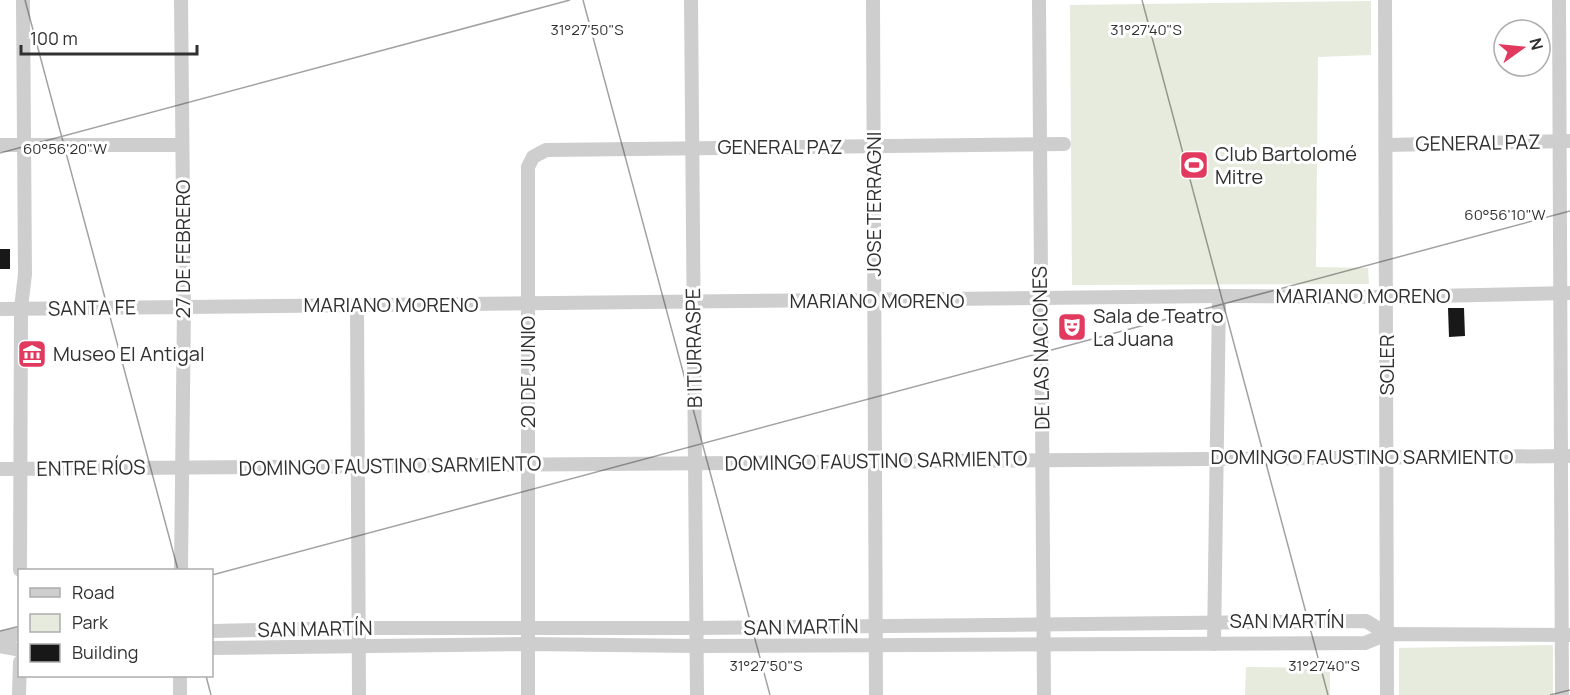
<svg xmlns="http://www.w3.org/2000/svg" width="1570" height="695" font-family="Manrope,sans-serif">
<style>
.green{fill:#e6ebdd}
.building{fill:#181818}
.lines{fill:none;stroke-linecap:round;stroke-linejoin:round}
.minor{stroke:#cecece;stroke-width:14}
.ticks{fill:none;stroke:#313131;stroke-width:1.5;stroke-opacity:0.45}
.labels{text-anchor:middle;stroke-width:6;stroke-linejoin:round;paint-order:stroke}
.street-label{font-size:20px;fill:#313131;stroke:#fff}
.poi-label{font-size:20px;fill:#313131;stroke:#fff;text-anchor:start}
.ticks-label{font-size:15px;text-anchor:middle;fill:#313131;stroke:#fff;stroke-width:6;stroke-linejoin:round;paint-order:stroke}
</style>
<rect width="100%" height="100%" fill="#fff"/>
<g class="green">
<path d="M1371 1V55L1318 57 1316 267 1368 268 1369 284 1072 285 1070 5Z"/>
<path d="M1553 645V695H1399V648Z"/>
<path d="M1246 667 1330 668V695H1245Z"/>
</g>
<g class="building">
<rect x="0" y="249" width="10" height="20"/>
<path d="M1448 308H1464L1465 336 1449 337Z"/>
</g>
<g class="lines">
<g class="minor">
<path d="M181 0 184 307 181 570"/>
<path d="M691 0 697 695"/>
<path d="M873 0 876 695"/>
<path d="M1039 0 1044 695"/>
<path d="M1385 0 1387 695"/>
<path d="M1559 0 1562 695"/>
<path d="M0 145H182"/>
<path d="M1386 145 1570 141"/>
<path d="M357 305 359 695"/>
<path d="M0 309 1219 296 1387 297 1570 293"/>
<path d="M0 469 1570 456"/>
<path d="M20 570 21 308 25 274 23 0"/>
<path d="M212 631 358 628H697L1366 621 1387 634"/>
<path d="M0 638 20 634"/>
<path d="M1214 644 1219 296"/>
<path d="M0 646 20 650"/>
<path d="M212 648 527 644 697 646 1365 643 1387 634 1570 635"/>
<path d="M19 695 20 662"/>
<path d="M180 695V676"/>
<path d="M528 695V167L533 157 546 150 1064 144"/>
</g>
</g>
<path class="ticks" d="M25 0 178 570M583 0 770 695M1142 0 1328 695M0 153 570 0M212 575 1570 211M0 631 20 626M206 676 211 695M1550 695 1570 690"/>
<defs>
<g id="stadium-square" transform="scale(1.5)"><rect x="-9" y="-9" width="18" height="18" rx="4" fill="#e2395f" stroke="#fff"/><path d="M0-5a6.5 5 0 1 0 0 10a6.5 5 0 1 0 0-10ZM-3.5-1.8h7v3.6h-7Z" fill="#fff"/></g>
<g id="theatre-square" transform="scale(1.5)"><rect x="-9" y="-9" width="18" height="18" rx="4" fill="#e2395f" stroke="#fff"/><path d="M-5-5.5Q0-4 5-5.5V0Q5 5 0 6Q-5 5-5 0ZM-3.3-2.5H-1v1.5H-3.3ZM1-2.5H3.3v1.5H1ZM-2.8 1Q0 5.5 2.8 1Z" fill="#fff"/></g>
<g id="museum-square" transform="scale(1.5)"><rect x="-9" y="-9" width="18" height="18" rx="4" fill="#e2395f" stroke="#fff"/><path d="M0-6L6-3V-2H-6V-3ZM-5-1h2V3h-2ZM-1-1h2V3h-2ZM3-1h2V3H3ZM-6 4H6V6H-6Z" fill="#fff"/></g>
</defs>
<g fill-rule="evenodd">
<use href="#stadium-square" x="1194" y="165"/>
<use href="#theatre-square" x="1072" y="327"/>
<use href="#museum-square" x="32" y="354"/>
</g>
<g class="labels">
<g class="street-label">
<text transform="translate(1478 143) rotate(-1)" y="7">GENERAL PAZ</text>
<text x="780" y="154">GENERAL PAZ</text>
<text transform="translate(874 204) rotate(-90)" y="7">JOSE TERRAGNI</text>
<text transform="translate(183 249) rotate(-90)" y="7">27 DE FEBRERO</text>
<text x="1363" y="303">MARIANO MORENO</text>
<text x="877" y="308">MARIANO MORENO</text>
<text x="391" y="312">MARIANO MORENO</text>
<text transform="translate(92 308) rotate(-1)" y="7">SANTA FE</text>
<text transform="translate(694 348) rotate(-91)" y="7">B ITURRASPE</text>
<text transform="translate(1041 348) rotate(-91)" y="7">DE LAS NACIONES</text>
<text transform="translate(1387 365) rotate(-90)" y="7">SOLER</text>
<text transform="translate(528 372) rotate(-90)" y="7">20 DE JUNIO</text>
<text x="1362" y="464">DOMINGO FAUSTINO SARMIENTO</text>
<text transform="translate(876 461) rotate(-1)" y="7">DOMINGO FAUSTINO SARMIENTO</text>
<text transform="translate(390 466) rotate(-1)" y="7">DOMINGO FAUSTINO SARMIENTO</text>
<text transform="translate(91 468) rotate(-1)" y="7">ENTRE RÍOS</text>
<text x="1287" y="628">SAN MARTÍN</text>
<text transform="translate(801 627) rotate(-1)" y="7">SAN MARTÍN</text>
<text transform="translate(315 629) rotate(-1)" y="7">SAN MARTÍN</text>
</g>
<g class="poi-label">
<text x="1215" y="161">Club Bartolomé<tspan x="1215" dy="23">Mitre</tspan></text>
<text x="1093" y="323">Sala de Teatro<tspan x="1093" dy="23">La Juana</tspan></text>
<text x="53" y="361">Museo El Antigal</text>
</g>
</g>
<g class="ticks-label">
<text x="587" y="35">31°27'50"S</text>
<text x="1146" y="35">31°27'40"S</text>
<text x="65" y="154">60°56'20"W</text>
<text x="1505" y="220">60°56'10"W</text>
<text x="766" y="671">31°27'50"S</text>
<text x="1324" y="671">31°27'40"S</text>
</g>
<rect x="18" y="569" width="195" height="108" fill="#ffffff" stroke="#adadad" stroke-width="1.5"/>
<rect x="30" y="588" width="30" height="9" fill="#cecece" stroke="#adadad" stroke-width="1.5"/>
<text x="72" y="599" font-size="18" fill="#313131">Road</text>
<rect x="30" y="614" width="30" height="18" fill="#e6ebdd" stroke="#adadad" stroke-width="1.5"/>
<text x="72" y="629" font-size="18" fill="#313131">Park</text>
<rect x="30" y="644" width="30" height="18" fill="#181818" stroke="#adadad" stroke-width="1.5"/>
<text x="72" y="659" font-size="18" fill="#313131">Building</text>
<g transform="translate(1522 48) rotate(75)"><circle r="28" fill="#ffffff" stroke="#adadad" stroke-width="1.5"/>
<path d="M0-4.5L10 22L0 15L-10 22Z" fill="#e2395f"/>
<text y="-9" font-size="16" font-weight="bold" text-anchor="middle" fill="#313131">N</text>
</g>
<path d="M21 45v9h176v-9" fill="none" stroke="#313131" stroke-width="3"/>
<text x="30" y="45" font-size="18" fill="#313131" stroke="#ffffff" stroke-width="4.5" paint-order="stroke">100 m</text>
</svg>
